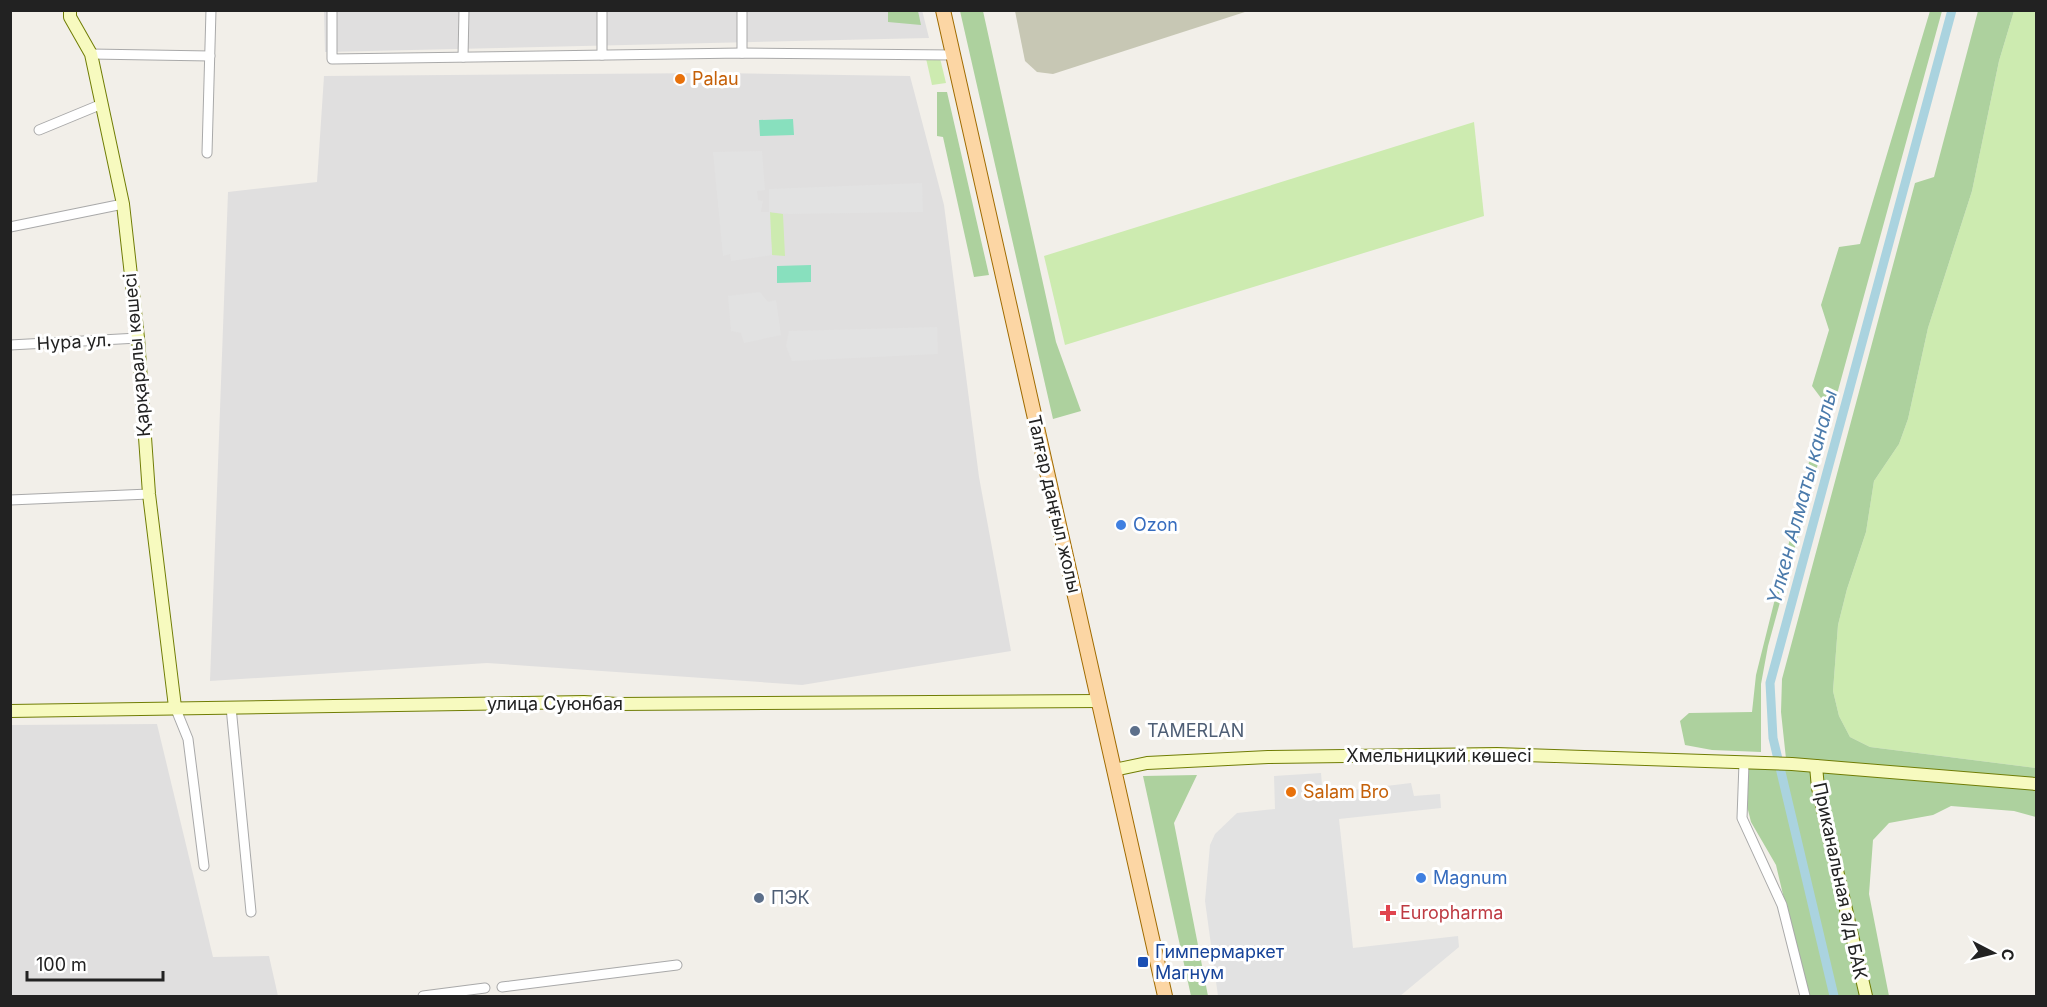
<svg xmlns="http://www.w3.org/2000/svg" width="2047" height="1007" font-family="Inter,sans-serif">
<style>
.residential{fill:#e0dfdf}
.construction{fill:#c7c7b4}
.grass{fill:#cdebb0}
.forest{fill:#add19e}
.pitch{fill:#88e0be}
.parking{fill:#e2e2e2}
.lines{fill:none;stroke-linecap:round;stroke-linejoin:round}
.canal{stroke:#aad3df;stroke-width:9}
.street-casing{stroke:#a9a9a9;stroke-width:11}
.secondary-casing{stroke:#707d05;stroke-width:14}
.primary-casing{stroke:#a06b00;stroke-width:16}
.street{stroke:#fff;stroke-width:9}
.secondary{stroke:#f7fabf;stroke-width:12}
.primary{stroke:#fcd6a4;stroke-width:14}
.food-dot{fill:#e8710a;stroke:#fff;stroke-width:2}
.shop-dot{fill:#3f7fe0;stroke:#fff;stroke-width:2}
.service-dot{fill:#5c6f8a;stroke:#fff;stroke-width:2}
.health-dot{fill:#e0444e;stroke:#fff;stroke-width:2}
.transit-dot{fill:#1a4fb4;stroke:#fff;stroke-width:2}
.labels{text-anchor:middle;stroke-width:6;stroke-linejoin:round;paint-order:stroke}
.food-label{font-size:18px;fill:#c56008;stroke:#fff;text-anchor:start}
.street-label{font-size:18px;fill:#222;stroke:#fff}
.shop-label{font-size:18px;fill:#366cbe;stroke:#fff;text-anchor:start}
.service-label{font-size:18px;fill:#4e5e75;stroke:#fff;text-anchor:start}
.health-label{font-size:18px;fill:#be3a42;stroke:#fff;text-anchor:start}
.transit-label{font-size:18px;fill:#164399;stroke:#fff;text-anchor:start}
.water-label{font-size:20px;font-style:italic;fill:#4a7aab;stroke:#fff}
</style>
<rect width="100%" height="100%" fill="#f2efe9"/>
<g class="residential">
<path d="M922 10 929 38 325 52 324 11Z"/>
<path d="M718 73 910 76 944 205 979 477 1011 651 802 685 487 663 210 681 228 192 317 182 324 76Z"/>
<path d="M157 724 213 957 269 956 278 996H11V725Z"/>
</g>
<path class="construction" d="M1015 11V10L1248 11 1053 74 1037 72 1025 61Z"/>
<g class="grass">
<path d="M2014 11H2036V768L1870 747 1850 737 1839 716 1833 691 1838 625 1847 589 1866 532 1874 481 1899 444 1908 419 1928 328 1972 191 1999 61Z"/>
<path d="M925 54H939L946 83 932 85Z"/>
<path d="M1474 122 1484 216 1065 345 1044 256Z"/>
<path d="M769 212 783 214 785 256 772 255Z"/>
</g>
<g class="forest">
<path d="M888 11H918L921 25 888 22Z"/>
<path d="M960 11H983L1056 342 1081 411 1053 419Z"/>
<path d="M1930 11H1942L1768 646 1761 684V752L1712 750 1685 745 1680 721 1689 713 1752 712 1756 675 1824 402 1812 386 1829 330 1821 305 1839 247 1860 244Z"/>
<path d="M1978 11H2014L1999 61 1972 191 1928 328 1908 419 1899 444 1874 481 1866 532 1847 589 1838 625 1833 691 1839 716 1850 737 1870 747 2036 768V817L2014 811 1951 806 1933 815 1889 823 1873 840 1869 894 1889 996H1807L1776 865 1751 822 1746 802 1749 767 1787 768 1781 712 1782 679 1915 183 1934 177Z"/>
<path d="M937 92H947L989 275 974 277 943 137 937 136Z"/>
<path d="M1197 775 1174 823 1208 996H1191L1143 776Z"/>
</g>
<g class="pitch">
<path d="M793 119 794 135 760 136 759 120Z"/>
<path d="M811 265V282L777 283V266Z"/>
</g>
<g class="parking">
<path d="M762 151 765 190 757 191 758 200 763 201 761 212H769V189L922 183 923 212 789 214 770 212 772 255 731 261 730 254 723 256 713 152Z"/>
<path d="M760 292 768 302 776 300 781 335 744 343 741 333 731 331 728 296Z"/>
<path d="M937 327 938 354 792 361 786 346 789 331Z"/>
<path d="M1321 773 1323 797 1345 791 1411 783 1414 796 1440 794 1441 808 1339 819 1353 948 1458 936 1459 947 1400 996H1218L1205 901 1210 845 1215 834 1237 813 1275 809 1274 776Z"/>
</g>
<g class="lines">
<path class="canal" d="M1834 996 1773 738 1770 683 1952 10"/>
<g class="street-casing">
<g id="street">
<path d="M332 10V59L742 53 953 55"/>
<path d="M602 10V55"/>
<path d="M742 10V53"/>
<path d="M91 54 210 56"/>
<path d="M463 57 464 10"/>
<path d="M39 130 102 104"/>
<path d="M207 153 211 10"/>
<path d="M10 227 123 204"/>
<path d="M10 345 138 338"/>
<path d="M10 500 149 494"/>
<path d="M175 707 188 739 204 866"/>
<path d="M231 707 251 912"/>
<path d="M1744 763 1742 818 1782 905 1805 996"/>
<path d="M502 987 677 965"/>
<path d="M423 996 485 988"/>
</g>
</g>
<g class="secondary-casing">
<g id="secondary">
<path d="M70 10V17L91 54 123 204 138 338 149 494 175 707"/>
<path d="M10 711 584 702 618 704 1099 701"/>
<path d="M1816 766 1818 788 1866 996"/>
<path d="M1114 770 1147 763 1268 757 1497 754 1792 764 2036 784"/>
</g>
</g>
<g class="primary-casing">
<path id="primary" d="M943 10 1165 996"/>
</g>
<use href="#street" class="street"/>
<use href="#secondary" class="secondary"/>
<use href="#primary" class="primary"/>
</g>
<g class="food-dot">
<circle cx="680" cy="79" r="6"/>
<circle cx="1291" cy="792" r="6"/>
</g>
<g class="shop-dot">
<circle cx="1121" cy="525" r="6"/>
<circle cx="1421" cy="878" r="6"/>
</g>
<g class="service-dot">
<circle cx="1135" cy="731" r="6"/>
<circle cx="759" cy="898" r="6"/>
</g>
<path class="health-dot" d="M1385 904h6v6h6v6h-6v6h-6v-6h-6v-6h6z"/>
<rect class="transit-dot" x="1137" y="956" width="12" height="12" rx="3"/>
<g class="labels">
<g class="food-label">
<text x="692" y="85">Palau</text>
<text x="1303" y="798">Salam Bro</text>
</g>
<g class="street-label">
<text transform="translate(74 342) rotate(-3)" y="6">Нура ул.</text>
<text transform="translate(137 355) rotate(-95)" y="6">Қарқаралы көшесі</text>
<text transform="translate(1054 504) rotate(77)" y="6">Талғар даңғыл жолы</text>
<text x="555" y="710">улица Суюнбая</text>
<text x="1439" y="762">Хмельницкий көшесі</text>
<text transform="translate(1840 881) rotate(78)" y="6">Приканальная а/д БАК</text>
</g>
<g class="shop-label">
<text x="1133" y="531">Ozon</text>
<text x="1433" y="884">Magnum</text>
</g>
<g class="service-label">
<text x="1147" y="737">TAMERLAN</text>
<text x="771" y="904">ПЭК</text>
</g>
<g class="health-label">
<text x="1400" y="919">Europharma</text>
</g>
<g class="transit-label">
<text x="1155" y="958">Гимпермаркет<tspan x="1155" dy="21">Магнум</tspan></text>
</g>
<g class="water-label">
<text transform="translate(1802 497) rotate(-75)" y="7">Үлкен Алматы каналы</text>
</g>
</g>
<rect width="2047" height="1007" fill="none" stroke="#222222" stroke-width="24"/>
<g transform="translate(1993 953) rotate(97)" stroke="#ffffff" stroke-width="4.5" paint-order="stroke">
<path d="M0-4.5L10 22L0 15L-10 22Z" fill="#222222"/>
<text y="-9" font-size="16" font-weight="bold" text-anchor="middle" fill="#222222">С</text>
</g>
<path d="M27 971v9h136v-9" fill="none" stroke="#222222" stroke-width="3"/>
<text x="36" y="971" font-size="18" fill="#222222" stroke="#ffffff" stroke-width="4.5" paint-order="stroke">100 m</text>
</svg>
